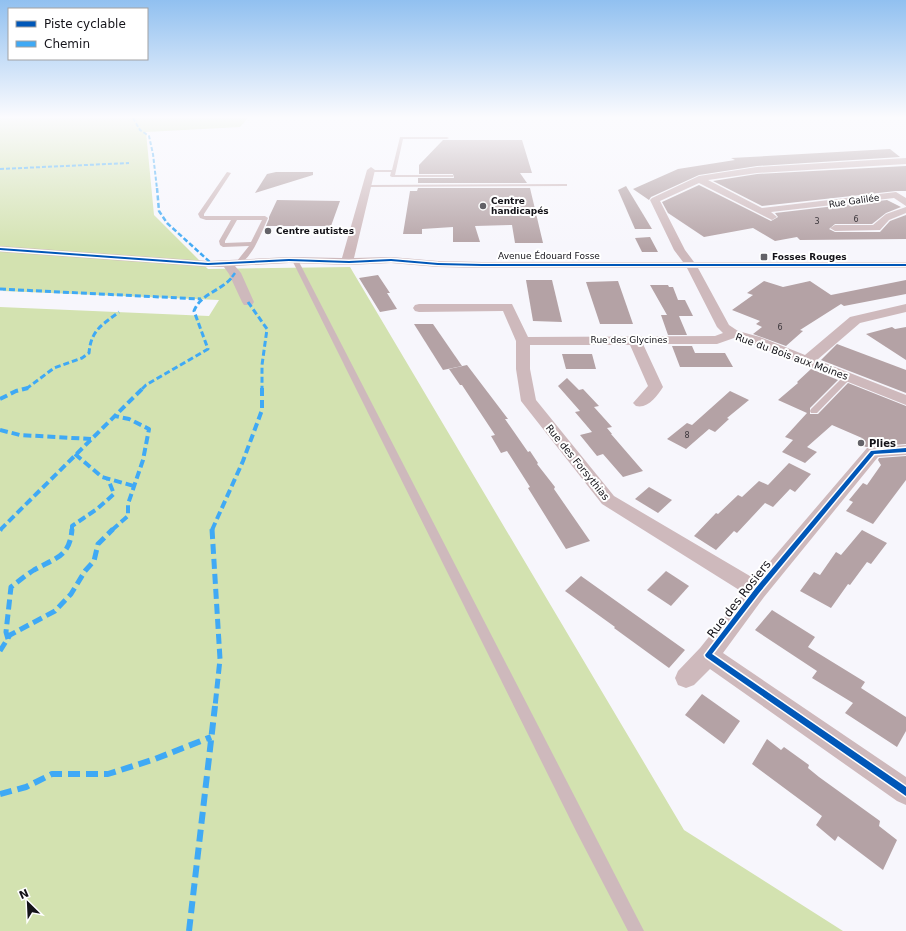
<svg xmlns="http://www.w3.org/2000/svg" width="906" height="931" font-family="'DejaVu Sans',sans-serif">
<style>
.forest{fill:#d3e2b0}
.building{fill:#b4a2a5}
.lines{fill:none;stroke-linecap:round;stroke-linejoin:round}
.service{fill:#ceb9bc;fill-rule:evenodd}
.minor{fill:#ceb9bc;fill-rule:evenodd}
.quiet-far5{stroke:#3fa9f5;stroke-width:2;stroke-dasharray:4 2;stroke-linecap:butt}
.quiet-far4{stroke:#3fa9f5;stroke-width:2.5;stroke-dasharray:5 2.5;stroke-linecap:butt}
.quiet-far3{stroke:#3fa9f5;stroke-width:3;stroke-dasharray:6 3;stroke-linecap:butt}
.quiet-far2{stroke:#3fa9f5;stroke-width:4;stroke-dasharray:8 4;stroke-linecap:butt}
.quiet-far1{stroke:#3fa9f5;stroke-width:5;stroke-dasharray:10 5;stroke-linecap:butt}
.quiet{stroke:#3fa9f5;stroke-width:6;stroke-dasharray:12 6;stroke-linecap:butt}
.cycleway-casing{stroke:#fff;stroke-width:3}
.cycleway{fill:#0057b8;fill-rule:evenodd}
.poi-dot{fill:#636268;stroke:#fff;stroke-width:1.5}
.labels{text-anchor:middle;stroke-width:4;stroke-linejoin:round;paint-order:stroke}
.number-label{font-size:8px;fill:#3c373c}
.far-poi-label{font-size:9px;font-weight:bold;fill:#141319;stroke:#fff;text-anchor:start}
.far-street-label{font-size:9px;fill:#141319;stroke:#fff}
.street-label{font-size:10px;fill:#141319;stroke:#fff}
.poi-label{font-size:10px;font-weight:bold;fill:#141319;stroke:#fff;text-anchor:start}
.near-street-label{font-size:12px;fill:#141319;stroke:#fff}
</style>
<rect width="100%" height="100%" fill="#f7f6fc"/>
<path class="forest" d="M0 118H248L240 127 146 132 154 215 208 269 350 267 684 830 843 931H0V307L209 316 219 300 3 291V288H0Z"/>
<g class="building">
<path d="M443 140H522L532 173H520L527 183H418V178H454L453 174H419V165Z"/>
<path d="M890 149 900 157 757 166 699 175 651 197 649 200 633 189 678 169 735 160 731 158Z"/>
<path d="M906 166V191H896L762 206 713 181 757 174Z"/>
<path d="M276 172H313V175L255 193 267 174Z"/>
<path d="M699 185 771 221 778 217 775 213 887 200 901 207 886 213 872 224H835L829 229 835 232H880L890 221 906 215V239L800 240 797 237 775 241 753 228 704 237 668 213 662 202Z"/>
<path d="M626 186 652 229H635L618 190Z"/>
<path d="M418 188H530L543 243H515L512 225 475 226 480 242H453V227L422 229V234H403L410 191H417Z"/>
<path d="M277 200 340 201 331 226H266L269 219V217Z"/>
<path d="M650 237 658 252H642L635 238Z"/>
<path d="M378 275 390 293H387L397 309 380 312 359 278Z"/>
<path d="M526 280H552L562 322 533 321Z"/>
<path d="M906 280V294L844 306 841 304 800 330 803 331 786 346 753 334 762 327 756 324 760 321 732 310 753 295 747 293 764 281 783 287 810 281 831 295Z"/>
<path d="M618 281 633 324H600L586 282Z"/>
<path d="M650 285H668L669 287H673L678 300H685L693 316H679L687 335H668L661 315H667Z"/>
<path d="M414 324H433L462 366 443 370Z"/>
<path d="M892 327 895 329 906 327V360L866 334Z"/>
<path d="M837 344 906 370V393L821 360Z"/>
<path d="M672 346H692L695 353H725L733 367H680Z"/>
<path d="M562 354H592L596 369H566Z"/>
<path d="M467 365 508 419H505L528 452 530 451 538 463 537 464 555 487 554 489 590 541 566 549 528 488 530 487 507 451 501 453 491 436 495 435 462 385H460L449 369Z"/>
<path d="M811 369 838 380 810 408V414H818L848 383 906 406V444L866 447 857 443 862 438 832 425 807 447 817 452 805 463 782 452 793 440 785 437 807 413 778 400 798 383 797 382Z"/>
<path d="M567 378 579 390 583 389 599 406 594 407 612 427 607 428 612 434H611L643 471 623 477 603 454 597 456 580 435 592 432 575 412 580 411 558 386Z"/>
<path d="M730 391 749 400 727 418 729 419 715 432 709 429 686 449 667 439 687 423 692 425Z"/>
<path d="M906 456V480L873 524 846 511 853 502 849 500 863 483 867 485 881 465 878 460 879 458Z"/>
<path d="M789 463 811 474 795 492 790 489 773 507 765 503 737 533 734 531 716 550 694 536 716 513 718 514 738 495 742 497 759 481 768 485Z"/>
<path d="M649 487 672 500 658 513 635 499Z"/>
<path d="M862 530 887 543 871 564 867 562 850 585 848 584 831 608 800 591 814 572 820 575 836 552 841 555Z"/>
<path d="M666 571 689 586 671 606 647 590Z"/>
<path d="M581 576 685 650 669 668 614 628 615 627 565 591Z"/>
<path d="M772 610 815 637 808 647 865 682 861 688 906 717V731L897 747 845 713 853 703 812 678 817 671 755 630Z"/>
<path d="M702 694 740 721 724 744 685 715Z"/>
<path d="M767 739 781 750 784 747 809 765 808 768 819 777 880 821 879 826 897 840 883 870 838 836 835 841 816 825 822 816 752 764Z"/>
</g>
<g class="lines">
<g class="service">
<path d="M400 137H447L449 138 447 139H403L395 175H453V177H392L390 176 391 172H368V170H392Z"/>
<path d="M227 172 231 173 204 214V216H265L268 218C262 231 253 257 240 263L237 261 249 246 223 247 220 245 219 241 231 220H206L200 218 198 214ZM237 220H262L251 242 225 243V241Z"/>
<path d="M565 184H567V186L367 187 365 186 367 185Z"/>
<path d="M295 258 298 260 644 931H628L576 831 292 260Z"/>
<path d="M845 375H851L852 377 817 413H811L810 411 811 409Z"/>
</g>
<g class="minor">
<path d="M906 158V164L757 173 708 180 762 208 896 192 906 198V206L894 198 771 212 777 217 772 220 699 183 660 201 685 250 694 262H906V268H698L729 325 738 331 760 337 805 355 850 317 906 304V312L860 323 817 360 906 395V405L750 343 734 338 717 344H643L663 387C657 396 648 409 636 406L633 403 648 386 630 345H530V369L536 400 614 496 755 579 867 448 906 445V455L878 457 764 597 723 653 906 777V805L897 801 710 669 694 685 686 688 678 685 675 678 678 671 700 648 744 593 602 504 521 401 516 369V341L503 311 419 312 415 311 413 308 415 305 419 304H512L528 337 715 336 723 333 717 327 687 268H482L438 267 391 263 349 265 289 263 235 266 241 273 254 302 252 305H244L242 302 229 274 224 267H208L0 252V246L208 261 289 257 342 258 367 170 371 167 375 170 354 258 391 257 438 261 482 262H683L674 250 650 200 652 198 699 176 757 167Z"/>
<path d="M906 207V213L889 220 880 230 835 231 830 228 835 225H873L886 214Z"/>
</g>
<g class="quiet-far5">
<path d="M133 118 140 130 149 136 153 154 157 189"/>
<path d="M0 169 129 163"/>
</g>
<g class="quiet-far4">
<path d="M157 188 159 211 167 223 211 263"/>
<path d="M232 277 235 273"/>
</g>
<g class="quiet-far3">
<path d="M0 289 201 299"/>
<path d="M248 302 267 329 262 365V389"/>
<path d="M26 389 54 368 82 358 89 353C91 330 102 325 119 312"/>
<path d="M142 389 146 385 208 349 194 311C201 293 222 291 233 276"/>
</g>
<g class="quiet-far2">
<path d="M0 399 16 391 28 388"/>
<path d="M0 430 20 435 91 439"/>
<path d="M75 454 102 477 134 486"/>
<path d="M0 530 143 388"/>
<path d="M72 530V526L97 509 114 494 108 479"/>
<path d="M112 530 128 516V504L143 460 149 429 129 419 115 416"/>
<path d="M212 530 243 461 262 410V388"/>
</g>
<g class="quiet-far1">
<path d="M212 529 220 659 215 707"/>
<path d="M0 530 1 529"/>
<path d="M8 639 6 632 11 587C19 581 26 575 34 570 55 558 70 557 72 529"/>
<path d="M0 651 10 635 55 611 71 594 85 571 94 561 98 544 113 529"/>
</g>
<g class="quiet">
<path d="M0 794 26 787 52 774H108L155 759 211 737"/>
<path d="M189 931 215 706"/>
</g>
<g class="cycleway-casing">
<g id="cycleway">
<path d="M0 248 208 263 289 259 349 261 391 259 438 263 482 264H906V266H482L438 265 391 261 349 263 289 261 208 265 0 250Z"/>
<path d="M906 448V452L874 454 759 593 712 654 906 787V796L706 657 705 655 755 589 871 451Z"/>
</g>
</g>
<use href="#cycleway" class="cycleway"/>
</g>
<linearGradient id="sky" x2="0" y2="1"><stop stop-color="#91c0f0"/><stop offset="0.47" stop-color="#fbfbfe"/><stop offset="1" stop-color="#fbfbfe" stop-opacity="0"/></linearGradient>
<rect width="906" height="249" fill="url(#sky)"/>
<g class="poi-dot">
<circle cx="483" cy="206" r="4"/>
<circle cx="268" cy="231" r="4"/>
<rect x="760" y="253" width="8" height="8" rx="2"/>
<circle cx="861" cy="443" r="4"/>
</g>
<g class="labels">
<g class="number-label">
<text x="856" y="222">6</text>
<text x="817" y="224">3</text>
<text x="780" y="330">6</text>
<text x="687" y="438">8</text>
</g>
<g class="far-poi-label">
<text x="491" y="204">Centre<tspan x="491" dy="10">handicapés</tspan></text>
<text x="276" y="234">Centre autistes</text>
<text x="772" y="260">Fosses Rouges</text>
</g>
<g class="far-street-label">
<text transform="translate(854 201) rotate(-8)" y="3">Rue Galilée</text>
<text x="549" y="259">Avenue Édouard Fosse</text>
<text x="629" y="343">Rue des Glycines</text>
</g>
<g class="street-label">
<text transform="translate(792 356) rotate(20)" y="4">Rue du Bois aux Moines</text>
<text transform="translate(578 462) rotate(51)" y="4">Rue des Forsythias</text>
</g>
<g class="poi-label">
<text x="869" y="447">Plies</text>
</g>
<g class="near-street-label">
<text transform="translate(739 599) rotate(-52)" y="4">Rue des Rosiers</text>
</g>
</g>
<rect x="8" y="8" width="140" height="52" fill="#ffffff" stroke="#a1a1a3"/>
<rect x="16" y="21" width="20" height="6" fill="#0057b8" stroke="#a1a1a3"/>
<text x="44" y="28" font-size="12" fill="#141319">Piste cyclable</text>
<rect x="16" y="41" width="20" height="6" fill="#3fa9f5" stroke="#a1a1a3"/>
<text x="44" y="48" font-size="12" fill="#141319">Chemin</text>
<g transform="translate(28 903) rotate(336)" stroke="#ffffff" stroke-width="3" paint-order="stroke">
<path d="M0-3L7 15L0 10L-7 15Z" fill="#141319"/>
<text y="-6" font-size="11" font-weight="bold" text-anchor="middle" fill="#141319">N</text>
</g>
</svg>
